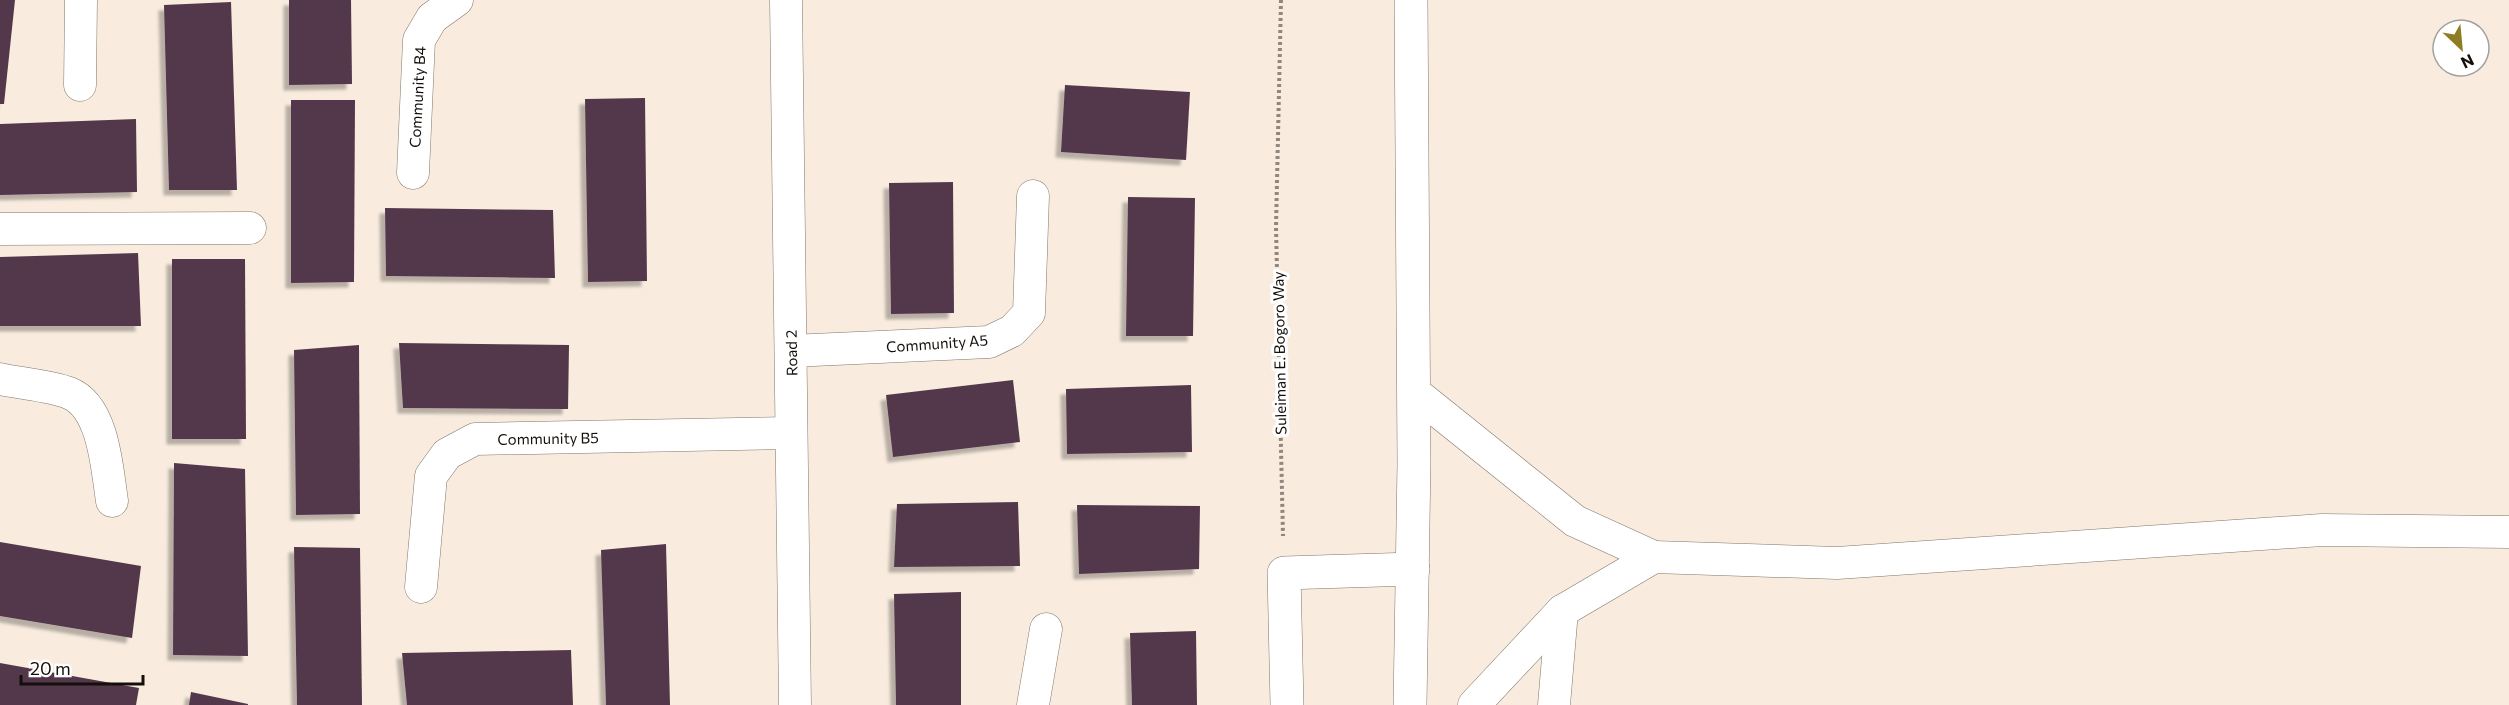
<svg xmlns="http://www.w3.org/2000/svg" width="2509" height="705" font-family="Commissioner,sans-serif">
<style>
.building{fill:#53394c;filter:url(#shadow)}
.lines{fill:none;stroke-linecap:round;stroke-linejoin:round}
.street-casing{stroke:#81766a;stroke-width:33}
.secondary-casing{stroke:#81766a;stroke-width:34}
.path{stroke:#90877e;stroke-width:4;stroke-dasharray:3 3;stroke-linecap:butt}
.street{stroke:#fff;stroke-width:32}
.secondary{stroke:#fff;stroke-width:33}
.labels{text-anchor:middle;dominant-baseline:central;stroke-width:6;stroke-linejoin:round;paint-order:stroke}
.street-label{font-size:15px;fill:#140f0b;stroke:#fff}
</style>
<defs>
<filter id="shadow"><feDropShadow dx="-5.5" dy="5.5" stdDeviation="1.5" flood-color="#0004"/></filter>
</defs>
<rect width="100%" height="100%" fill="#f9ecdf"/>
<g class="building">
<polygon points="0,0 15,0 4,104 0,104"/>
<polygon points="289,0 351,0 352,84 289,85"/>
<polygon points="231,2 237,190 169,190 164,5"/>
<polygon points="1065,85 1190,92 1186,160 1061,152"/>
<polygon points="645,98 647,281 588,282 585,99"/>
<polygon points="291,100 355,100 354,282 291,283"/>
<polygon points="136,119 137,192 0,195 0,124"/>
<polygon points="953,182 954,313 891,314 889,183"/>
<polygon points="1128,197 1195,198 1193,336 1126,336"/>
<polygon points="385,208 553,210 555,278 386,276"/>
<polygon points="138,253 141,326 0,326 0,257"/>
<polygon points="172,259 245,259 246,439 172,439"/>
<polygon points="399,343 569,345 568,409 403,408"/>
<polygon points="359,345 360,514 296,515 294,350"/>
<polygon points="1013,380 1020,442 893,457 886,395"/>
<polygon points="1191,385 1192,452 1067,454 1066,389"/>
<polygon points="174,463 245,469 248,656 173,655"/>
<polygon points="1018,502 1020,566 894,567 897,504"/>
<polygon points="1077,505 1200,506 1199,569 1079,574"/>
<polygon points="0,542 141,566 132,638 0,616"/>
<polygon points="666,544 670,705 606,705 601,550"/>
<polygon points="294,547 360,548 362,705 297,705"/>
<polygon points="961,592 961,705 896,705 894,594"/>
<polygon points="1196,631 1197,705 1132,705 1130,633"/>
<polygon points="571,650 573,705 407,705 402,653"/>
<polygon points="0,663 139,688 136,705 0,705"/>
<polygon points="191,692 248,704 248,705 189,705"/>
</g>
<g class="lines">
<defs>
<g id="street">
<polyline points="786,0 795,705"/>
<polyline points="80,85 81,0"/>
<polyline points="413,173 419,40 432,18 457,0"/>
<polyline points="0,229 250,228"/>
<polyline points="791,351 989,342 1012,331 1029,313 1033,196"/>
<path d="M0,379C22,384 48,385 69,393C104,407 107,469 112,501"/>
<polyline points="1414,392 1575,521 1654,557"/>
<polyline points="421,587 431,476 447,454 475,439 791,433"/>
<polyline points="1033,705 1046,629"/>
<polyline points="1474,705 1562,611 1654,557 1837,563 2322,530 2509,532"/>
<polyline points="1554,705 1562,611"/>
</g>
<g id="secondary">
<polyline points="1287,705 1284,573 1413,569"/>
<polyline points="1410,705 1414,463 1411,0"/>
</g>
</defs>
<use href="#street" class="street-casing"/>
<use href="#secondary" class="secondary-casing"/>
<polyline class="path" points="1281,0 1276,227 1283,536"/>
<use href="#street" class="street"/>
<use href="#secondary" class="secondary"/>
</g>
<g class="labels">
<g class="street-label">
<text transform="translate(417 97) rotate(-87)">Community B4</text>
<text transform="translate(937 343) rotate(-4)">Community A5</text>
<text transform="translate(791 353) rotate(-91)">Road 2</text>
<text transform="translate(1279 353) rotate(-91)">Suleiman E. Bogoro Way</text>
<text transform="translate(548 438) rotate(-1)">Community B5</text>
</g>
</g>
<g transform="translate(2461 48) rotate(154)"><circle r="28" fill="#ffffff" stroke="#a19f9d" stroke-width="1.5"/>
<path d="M0-4.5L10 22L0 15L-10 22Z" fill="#8e7c22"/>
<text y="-9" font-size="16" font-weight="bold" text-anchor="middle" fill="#140f0b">N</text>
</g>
<path d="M21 675v9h122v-9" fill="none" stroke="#140f0b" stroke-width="3"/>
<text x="30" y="675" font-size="18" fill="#140f0b" stroke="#ffffff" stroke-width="4.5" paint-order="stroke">20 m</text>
</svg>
